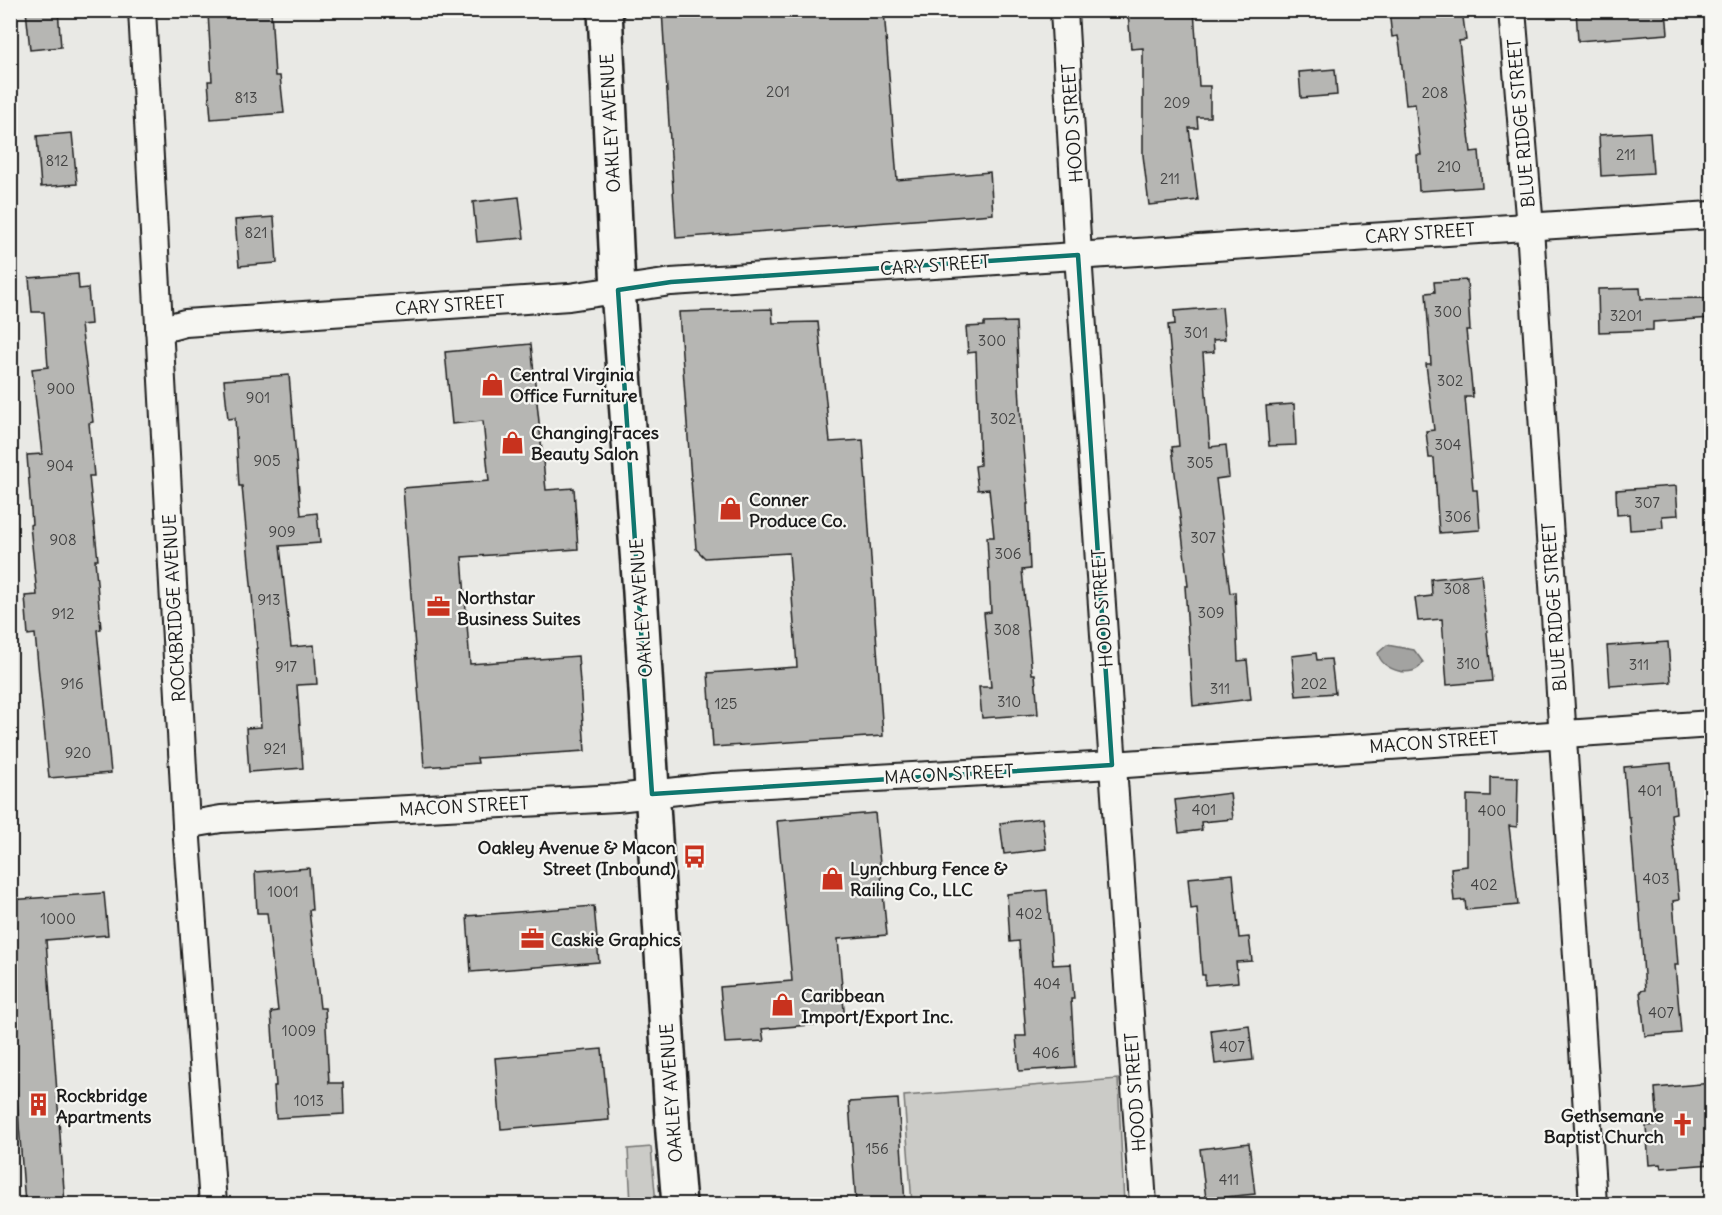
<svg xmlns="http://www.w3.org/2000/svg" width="1722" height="1215" font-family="Delius,sans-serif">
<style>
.green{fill:#cbcbc7;stroke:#747472;stroke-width:1.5}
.water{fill:#a3a3a1;stroke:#6d6d6c;stroke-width:1.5}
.building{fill:#b6b6b3;stroke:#1c1c1c;stroke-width:1.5}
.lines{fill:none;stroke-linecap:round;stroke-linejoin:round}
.minor-casing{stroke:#1c1c1c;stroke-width:30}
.primary-casing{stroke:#1c1c1c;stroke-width:38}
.minor{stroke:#f6f6f2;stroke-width:26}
.primary{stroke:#f6f6f2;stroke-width:33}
.marked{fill:none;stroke:#0f766e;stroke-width:4.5;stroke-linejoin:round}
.labels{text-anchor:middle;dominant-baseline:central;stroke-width:4.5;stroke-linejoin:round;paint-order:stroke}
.number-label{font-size:15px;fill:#424242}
.street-label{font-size:18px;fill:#1c1c1c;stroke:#f6f6f2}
.poi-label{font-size:18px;font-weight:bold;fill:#1c1c1c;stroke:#f6f6f2;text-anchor:start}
</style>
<rect width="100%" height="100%" fill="#e9e9e5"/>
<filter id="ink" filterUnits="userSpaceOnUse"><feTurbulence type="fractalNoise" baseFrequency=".0167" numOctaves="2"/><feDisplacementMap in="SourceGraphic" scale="12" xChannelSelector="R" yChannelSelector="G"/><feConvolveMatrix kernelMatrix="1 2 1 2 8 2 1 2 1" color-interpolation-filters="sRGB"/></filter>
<g filter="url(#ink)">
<g class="green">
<polygon points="1118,1079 1124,1204 912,1204 904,1096"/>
<polygon points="651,1147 656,1204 631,1204 628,1149"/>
</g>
<path class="water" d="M1387,645L1414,650L1423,662C1415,680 1381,671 1378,653Z"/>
<g class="building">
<polygon points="26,10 58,10 61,47 30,50"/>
<polygon points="252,10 271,10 275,76 280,76 284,113 211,119 208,81 212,81 208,13"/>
<polygon points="662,10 884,10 897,180 990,172 993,214 676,238"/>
<polygon points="1147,10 1194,10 1199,86 1210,86 1210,117 1197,117 1198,128 1189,128 1198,200 1149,205 1143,155 1143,48 1131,49 1128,12"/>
<polygon points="1389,10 1462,10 1466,40 1459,41 1471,152 1479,151 1482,187 1419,191 1417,155 1421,155 1415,104 1406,105 1400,47 1398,36 1392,37"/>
<polygon points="1576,10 1666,10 1668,34 1578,41"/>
<polygon points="1335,69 1337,95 1301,98 1299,72"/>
<polygon points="1650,132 1653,173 1601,176 1599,135"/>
<polygon points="72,133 77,184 41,187 37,136"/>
<polygon points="519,197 524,238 477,242 473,202"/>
<polygon points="274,217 277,263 239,266 235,220"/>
<polygon points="78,274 79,289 88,288 91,324 81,325 93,422 89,423 94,476 89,476 98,560 95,560 101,629 97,630 111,773 49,778 35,634 28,635 25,596 37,595 30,525 32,524 27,455 42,454 32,369 48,367 44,312 32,312 29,278"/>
<polygon points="1467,280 1470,330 1466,330 1473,397 1465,397 1473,490 1477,490 1480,530 1439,533 1434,458 1429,458 1426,431 1434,430 1426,364 1431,364 1426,293 1435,292 1434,282"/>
<polygon points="1640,288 1641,299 1712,298 1712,318 1653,322 1653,330 1599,332 1598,289"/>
<polygon points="1222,307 1225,339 1213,340 1214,352 1203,353 1210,447 1226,445 1229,477 1216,479 1230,593 1235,592 1238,661 1247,660 1251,699 1193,706 1185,586 1188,586 1172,447 1179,446 1168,325 1175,324 1174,311"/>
<polygon points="772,309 773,323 818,322 830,442 863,440 883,736 713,747 708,673 797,667 789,553 705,558 696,549 679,312"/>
<polygon points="1016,322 1021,425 1028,504 1027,504 1030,569 1022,570 1032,674 1035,674 1038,714 982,718 979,687 991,687 984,613 991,612 987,537 994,537 989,489 978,490 975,466 980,465 976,352 968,353 966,327 984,326 984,323"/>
<polygon points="531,344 546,490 574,488 578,549 462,557 470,664 578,656 585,751 477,758 478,763 424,767 403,488 489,481 483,421 452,424 445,352"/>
<polygon points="289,375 301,515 317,513 320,543 280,546 291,647 314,645 317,684 297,685 303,768 249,772 246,728 261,727 256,649 257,649 242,486 239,486 235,418 228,419 224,380"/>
<polygon points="1294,404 1296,445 1269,446 1266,406"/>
<polygon points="1676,486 1678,515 1662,516 1663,528 1630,530 1629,514 1617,515 1616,490"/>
<polygon points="1481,574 1492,681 1447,685 1442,619 1418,621 1415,598 1432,596 1431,579"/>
<polygon points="1668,642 1671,682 1610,686 1607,646"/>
<polygon points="1316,653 1317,660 1331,659 1335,693 1296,696 1292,656"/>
<polygon points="1671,763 1676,813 1671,814 1679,900 1673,901 1678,965 1675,965 1681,1033 1645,1036 1640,991 1645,990 1639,903 1637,903 1630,817 1628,817 1624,767"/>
<polygon points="1490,777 1518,778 1517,827 1509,826 1518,905 1466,910 1465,900 1454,901 1451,868 1467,866 1467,795 1490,796"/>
<polygon points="1230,793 1233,819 1201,822 1202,830 1179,833 1175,800"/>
<polygon points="875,813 887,935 838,939 845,1022 762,1029 764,1041 725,1043 720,987 792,981 777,821"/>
<polygon points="1042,818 1046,849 1004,854 1000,823"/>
<polygon points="309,868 312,910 309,910 320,1008 325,1008 329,1083 343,1083 344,1114 276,1118 274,1086 276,1086 271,1012 278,1011 267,913 257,913 255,872"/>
<polygon points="1233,874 1239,938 1249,937 1252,961 1236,962 1238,982 1205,985 1205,975 1202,975 1197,908 1191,909 1188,878"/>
<polygon points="1047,890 1053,965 1071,964 1074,999 1071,999 1075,1067 1019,1071 1016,1036 1026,1036 1019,941 1010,942 1007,894"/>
<polygon points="104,893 108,935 46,940 65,1204 25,1204 10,1006 10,900"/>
<polygon points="594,906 599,962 471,972 467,916"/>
<polygon points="1249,1025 1253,1060 1215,1064 1211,1030"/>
<polygon points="602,1049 609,1120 501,1129 495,1058"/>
<polygon points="1712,1083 1712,1164 1661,1168 1660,1164 1649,1165 1646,1126 1658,1125 1655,1088"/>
<polygon points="898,1099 905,1204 856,1204 849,1102"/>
<polygon points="1249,1143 1255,1194 1206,1199 1200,1149"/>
</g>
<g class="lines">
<defs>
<g id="minor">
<polyline points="142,10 186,825 213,1204"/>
<polyline points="1064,10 1078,255 1143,1204"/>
<polyline points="1512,10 1530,228 1593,1204"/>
<polyline points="159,330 185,323 569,297 671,282 1712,215"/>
<polyline points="186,825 221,819 617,798 713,787 1112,765 1712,724"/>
</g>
<polyline id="primary" points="605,10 618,290 640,592 673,1133 679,1204"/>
</defs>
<use href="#minor" class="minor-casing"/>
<use href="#primary" class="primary-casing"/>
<use href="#minor" class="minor"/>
<use href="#primary" class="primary"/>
</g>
</g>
<path class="marked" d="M1078,255L1112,765L652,794L618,290L671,282Z"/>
<defs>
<symbol id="shop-bare" viewBox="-9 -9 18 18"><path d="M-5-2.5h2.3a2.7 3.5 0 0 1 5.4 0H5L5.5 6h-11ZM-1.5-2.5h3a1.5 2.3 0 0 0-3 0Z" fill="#c8321e" stroke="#f6f6f2" stroke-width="2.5" paint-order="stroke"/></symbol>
<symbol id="office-bare" viewBox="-9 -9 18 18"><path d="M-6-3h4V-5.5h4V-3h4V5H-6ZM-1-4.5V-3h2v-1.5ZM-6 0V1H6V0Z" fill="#c8321e" stroke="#f6f6f2" stroke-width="2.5" paint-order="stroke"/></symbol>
<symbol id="bus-bare" viewBox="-9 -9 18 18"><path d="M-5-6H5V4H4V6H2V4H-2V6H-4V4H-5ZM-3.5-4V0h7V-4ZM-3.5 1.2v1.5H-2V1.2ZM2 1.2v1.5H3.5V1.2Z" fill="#c8321e" stroke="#f6f6f2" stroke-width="2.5" paint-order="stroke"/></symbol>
<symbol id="building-bare" viewBox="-9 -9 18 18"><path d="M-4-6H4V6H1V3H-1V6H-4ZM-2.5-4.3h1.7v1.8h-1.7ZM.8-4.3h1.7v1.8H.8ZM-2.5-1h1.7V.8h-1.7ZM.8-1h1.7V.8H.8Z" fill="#c8321e" stroke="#f6f6f2" stroke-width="2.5" paint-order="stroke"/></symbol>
<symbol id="church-bare" viewBox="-9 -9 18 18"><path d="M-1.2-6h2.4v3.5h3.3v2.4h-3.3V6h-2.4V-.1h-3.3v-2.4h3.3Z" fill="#c8321e" stroke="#f6f6f2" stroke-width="2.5" paint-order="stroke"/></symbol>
</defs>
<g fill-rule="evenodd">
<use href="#shop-bare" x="476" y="368" width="33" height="33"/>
<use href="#shop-bare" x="496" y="426" width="33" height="33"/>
<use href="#shop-bare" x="714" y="492" width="33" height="33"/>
<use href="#office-bare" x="422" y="590" width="33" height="33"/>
<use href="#bus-bare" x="678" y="840" width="33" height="33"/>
<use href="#shop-bare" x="816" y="862" width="33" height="33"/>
<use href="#office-bare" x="516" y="922" width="33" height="33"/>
<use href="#shop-bare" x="766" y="988" width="33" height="33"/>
<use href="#building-bare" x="22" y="1088" width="33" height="33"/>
<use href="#church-bare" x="1666" y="1108" width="33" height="33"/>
</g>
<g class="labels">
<g class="number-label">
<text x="778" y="91">201</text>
<text x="1435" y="92">208</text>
<text x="246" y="97">813</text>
<text x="1177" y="102">209</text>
<text x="1626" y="154">211</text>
<text x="57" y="160">812</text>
<text x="1449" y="166">210</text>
<text x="1170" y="178">211</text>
<text x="256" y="232">821</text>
<text x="1448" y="311">300</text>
<text x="1626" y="315">3201</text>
<text x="1196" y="332">301</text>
<text x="992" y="340">300</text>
<text x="1450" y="380">302</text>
<text x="61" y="388">900</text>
<text x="258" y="397">901</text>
<text x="1003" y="418">302</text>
<text x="1448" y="444">304</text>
<text x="267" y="460">905</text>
<text x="1200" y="462">305</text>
<text x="60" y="465">904</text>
<text x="1647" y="502">307</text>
<text x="1458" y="516">306</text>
<text x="282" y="531">909</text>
<text x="1203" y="537">307</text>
<text x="63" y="539">908</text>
<text x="1008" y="553">306</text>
<text x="1457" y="588">308</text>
<text x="269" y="599">913</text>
<text x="1211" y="612">309</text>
<text x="63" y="613">912</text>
<text x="1007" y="629">308</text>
<text x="1468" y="663">310</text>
<text x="1639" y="664">311</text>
<text x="286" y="666">917</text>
<text x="72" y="683">916</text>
<text x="1314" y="683">202</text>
<text x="1220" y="688">311</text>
<text x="1009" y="701">310</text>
<text x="726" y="703">125</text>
<text x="275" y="748">921</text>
<text x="78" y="752">920</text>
<text x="1650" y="790">401</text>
<text x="1204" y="809">401</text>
<text x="1492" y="810">400</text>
<text x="1656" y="878">403</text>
<text x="1484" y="884">402</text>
<text x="283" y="891">1001</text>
<text x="1029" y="913">402</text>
<text x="58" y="918">1000</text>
<text x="1047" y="983">404</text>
<text x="1661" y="1012">407</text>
<text x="299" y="1030">1009</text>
<text x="1232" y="1046">407</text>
<text x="1046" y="1052">406</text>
<text x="309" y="1100">1013</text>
<text x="877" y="1148">156</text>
<text x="1229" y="1179">411</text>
</g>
<g class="street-label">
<text transform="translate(610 123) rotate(-93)">OAKLEY AVENUE</text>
<text transform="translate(1072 123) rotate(-94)">HOOD STREET</text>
<text transform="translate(1521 123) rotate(-95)">BLUE RIDGE STREET</text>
<text transform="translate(1420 233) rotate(-4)">CARY STREET</text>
<text transform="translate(935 265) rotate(-4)">CARY STREET</text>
<text transform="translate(450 305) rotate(-4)">CARY STREET</text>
<text transform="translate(1554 607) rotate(-94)">BLUE RIDGE STREET</text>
<text transform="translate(174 608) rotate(-93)">ROCKBRIDGE AVENUE</text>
<text transform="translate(641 608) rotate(-94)">OAKLEY AVENUE</text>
<text transform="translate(1102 608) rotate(-94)">HOOD STREET</text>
<text transform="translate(1434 742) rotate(-4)">MACON STREET</text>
<text transform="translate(949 774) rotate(-3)">MACON STREET</text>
<text transform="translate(464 806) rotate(-3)">MACON STREET</text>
<text transform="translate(1135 1092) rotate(-94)">HOOD STREET</text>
<text transform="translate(671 1093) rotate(-94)">OAKLEY AVENUE</text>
</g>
<g class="poi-label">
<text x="510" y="374">Central Virginia<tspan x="510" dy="21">Office Furniture</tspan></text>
<text x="531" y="432">Changing Faces<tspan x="531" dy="21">Beauty Salon</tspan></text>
<text x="749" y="499">Conner<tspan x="749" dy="21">Produce Co.</tspan></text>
<text x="457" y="597">Northstar<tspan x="457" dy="21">Business Suites</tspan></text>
<text x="676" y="847" text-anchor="end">Oakley Avenue &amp; Macon<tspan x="676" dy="21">Street (Inbound)</tspan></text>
<text x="850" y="868">Lynchburg Fence &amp;<tspan x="850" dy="21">Railing Co., LLC</tspan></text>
<text x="551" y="939">Caskie Graphics</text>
<text x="801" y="995">Caribbean<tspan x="801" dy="21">Import/Export Inc.</tspan></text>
<text x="56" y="1095">Rockbridge<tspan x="56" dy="21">Apartments</tspan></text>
<text x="1664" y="1115" text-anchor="end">Gethsemane<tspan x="1664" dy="21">Baptist Church</tspan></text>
</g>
</g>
<rect width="1722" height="1215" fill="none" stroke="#f6f6f2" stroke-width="36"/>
<rect x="18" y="18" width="1686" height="1179" fill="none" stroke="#1c1c1c" stroke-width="2" filter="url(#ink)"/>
</svg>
